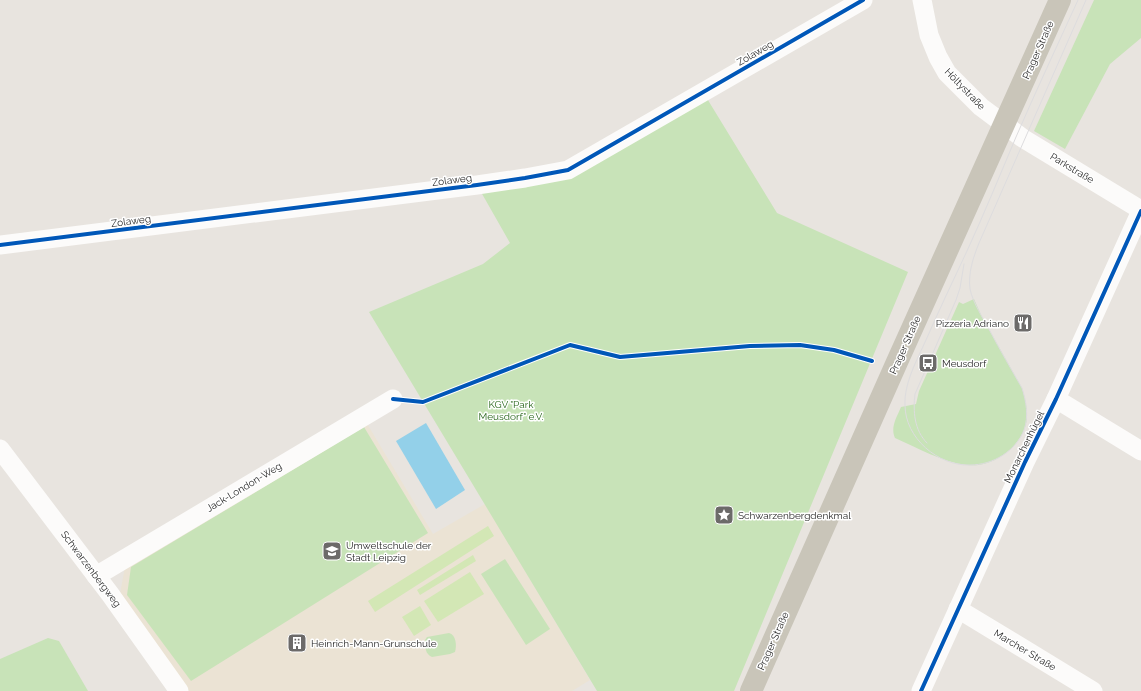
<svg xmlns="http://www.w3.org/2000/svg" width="1141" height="691" font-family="Raleway,sans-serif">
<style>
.education{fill:#ebe3d4}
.green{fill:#c8e3b8}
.pitch{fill:#d3e7b5}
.water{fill:#93d0e9}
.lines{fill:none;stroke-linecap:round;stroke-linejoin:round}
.minor{stroke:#fcfbfa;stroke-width:19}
.major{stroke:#c9c5b9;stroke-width:22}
.tram{stroke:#dddcde;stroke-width:1}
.cycleway-casing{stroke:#fff;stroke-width:6}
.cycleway{stroke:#0057b8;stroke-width:4}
.labels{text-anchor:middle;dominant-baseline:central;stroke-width:3;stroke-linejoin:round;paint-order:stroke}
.street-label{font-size:10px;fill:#292929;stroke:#fff}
.poi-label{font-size:10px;fill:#292929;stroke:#fff;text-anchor:start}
.park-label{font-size:10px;fill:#27651a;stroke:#fff}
</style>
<rect width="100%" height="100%" fill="#e8e4df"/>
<polygon class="education" points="366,422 433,534 485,504 590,680 572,691 189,691 119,599 125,567"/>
<g class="green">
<polygon points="1094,0 1141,0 1141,38 1110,64 1065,149 1034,131"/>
<polygon points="703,92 777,213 908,272 734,691 597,691 369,312 483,264 510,243 477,185 568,170"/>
<path d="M974,299L982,317L1022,388C1026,401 1030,417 1024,430C1015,451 990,468 967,465C942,462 918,448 895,438C890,427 897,417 901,407L916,404L919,391L959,302L963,304Z"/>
<polygon points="364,427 428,533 191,681 127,595 131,567"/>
<polygon points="505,559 550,629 526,645 481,574"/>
<path d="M449,633C456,635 457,645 455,652L450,654L432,657C425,654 425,647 425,640L427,637Z"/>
<polygon points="48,638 59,641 88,691 0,691 0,659"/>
</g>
<g class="pitch">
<polygon points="488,526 494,536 375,612 368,601"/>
<polygon points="473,555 476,561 420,595 417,590"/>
<polygon points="470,572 484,594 438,622 424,601"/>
<polygon points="420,606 431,625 414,636 402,617"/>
</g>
<polygon class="water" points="426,423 465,490 436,509 396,441"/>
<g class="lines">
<g class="minor">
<polyline points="922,0 929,35 938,57 947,73 981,107 1024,139 1141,210"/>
<polyline points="0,245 477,185 525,178 568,170 863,0"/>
<polyline points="1056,399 1141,451"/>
<polyline points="0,449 110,594 179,691"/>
<polyline points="96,576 393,399"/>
<polyline points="958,609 1093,691"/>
<polyline points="921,691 1025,462 1056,399 1141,211"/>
</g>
<polyline class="major" points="751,691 897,362 1060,0"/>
<g class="tram">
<path d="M1078,0C1057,46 1036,91 1016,137C1000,175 984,214 967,251C953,281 939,310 926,340C917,360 904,383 905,405C905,438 938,466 970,465C993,465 1016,451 1024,430C1029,416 1026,401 1022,388C1011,369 1000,350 990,331C983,318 973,303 970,289C968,273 973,258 979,243L1086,0"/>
<path d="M927,443C914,430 913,411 915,394L956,300L960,288L964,264"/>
</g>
<defs>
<g id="cycleway">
<polyline points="0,245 477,185 525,178 568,170 863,0"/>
<polyline points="393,399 423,402 570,345 620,357 750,346 800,345 834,350 872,361"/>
<polyline points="921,691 1025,462 1056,399 1141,211"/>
</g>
</defs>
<use href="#cycleway" class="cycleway-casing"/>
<use href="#cycleway" class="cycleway"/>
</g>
<defs>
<symbol id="restaurant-square" viewBox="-11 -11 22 22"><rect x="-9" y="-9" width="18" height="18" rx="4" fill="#6c6a69" stroke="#fff"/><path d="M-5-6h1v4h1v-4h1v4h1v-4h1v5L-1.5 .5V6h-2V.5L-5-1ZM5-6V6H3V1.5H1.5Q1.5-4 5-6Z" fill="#fff"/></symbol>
<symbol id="bus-square" viewBox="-11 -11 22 22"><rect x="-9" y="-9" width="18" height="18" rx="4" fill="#6c6a69" stroke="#fff"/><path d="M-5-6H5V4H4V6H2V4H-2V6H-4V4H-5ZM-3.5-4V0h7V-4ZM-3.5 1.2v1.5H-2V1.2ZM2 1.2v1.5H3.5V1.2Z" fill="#fff"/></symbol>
<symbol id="sight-square" viewBox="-11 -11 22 22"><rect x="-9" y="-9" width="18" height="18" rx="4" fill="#6c6a69" stroke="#fff"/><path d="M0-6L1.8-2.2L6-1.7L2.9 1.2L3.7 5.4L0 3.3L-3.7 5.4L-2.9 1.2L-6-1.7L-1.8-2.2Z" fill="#fff"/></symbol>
<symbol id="school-square" viewBox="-11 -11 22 22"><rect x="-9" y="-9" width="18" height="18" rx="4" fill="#6c6a69" stroke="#fff"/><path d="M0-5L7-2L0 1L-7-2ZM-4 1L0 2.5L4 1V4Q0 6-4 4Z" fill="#fff"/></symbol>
<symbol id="building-square" viewBox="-11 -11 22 22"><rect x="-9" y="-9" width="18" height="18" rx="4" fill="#6c6a69" stroke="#fff"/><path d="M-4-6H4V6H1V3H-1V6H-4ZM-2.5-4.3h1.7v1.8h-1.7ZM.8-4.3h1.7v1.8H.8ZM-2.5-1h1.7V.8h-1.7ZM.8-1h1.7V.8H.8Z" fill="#fff"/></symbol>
</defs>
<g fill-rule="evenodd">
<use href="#restaurant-square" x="1012" y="312" width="22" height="22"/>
<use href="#bus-square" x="917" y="352" width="22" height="22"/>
<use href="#sight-square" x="713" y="504" width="22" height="22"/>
<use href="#school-square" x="321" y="540" width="22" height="22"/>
<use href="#building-square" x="286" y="632" width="22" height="22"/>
</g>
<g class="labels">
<g class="street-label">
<text transform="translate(1038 50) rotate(-66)">Prager Straße</text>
<text transform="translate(755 53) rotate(-30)">Zolaweg</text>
<text transform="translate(965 89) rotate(46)">Höltystraße</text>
<text transform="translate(1072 168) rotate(31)">Parkstraße</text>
<text transform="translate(452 180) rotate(-7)">Zolaweg</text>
<text transform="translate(131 221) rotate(-7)">Zolaweg</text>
<text transform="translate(905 345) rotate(-66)">Prager Straße</text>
<text transform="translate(1024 447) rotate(-64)">Monarchenhügel</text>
<text transform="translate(244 487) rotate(-31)">Jack-London-Weg</text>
<text transform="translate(91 569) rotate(53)">Schwarzenbergweg</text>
<text transform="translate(773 641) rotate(-66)">Prager Straße</text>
<text transform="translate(1025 650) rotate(31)">Marcher Straße</text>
</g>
<g class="poi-label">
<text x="1009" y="323" text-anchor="end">Pizzeria Adriano</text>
<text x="942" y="363">Meusdorf</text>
<text x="738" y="515">Schwarzenbergdenkmal</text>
<text x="346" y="545">Umweltschule der<tspan x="346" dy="12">Stadt Leipzig</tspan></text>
<text x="311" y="643">Heinrich-Mann-Grunschule</text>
</g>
<g class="park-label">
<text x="511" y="404">KGV "Park<tspan x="511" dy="12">Meusdorf" e.V.</tspan></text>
</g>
</g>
</svg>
